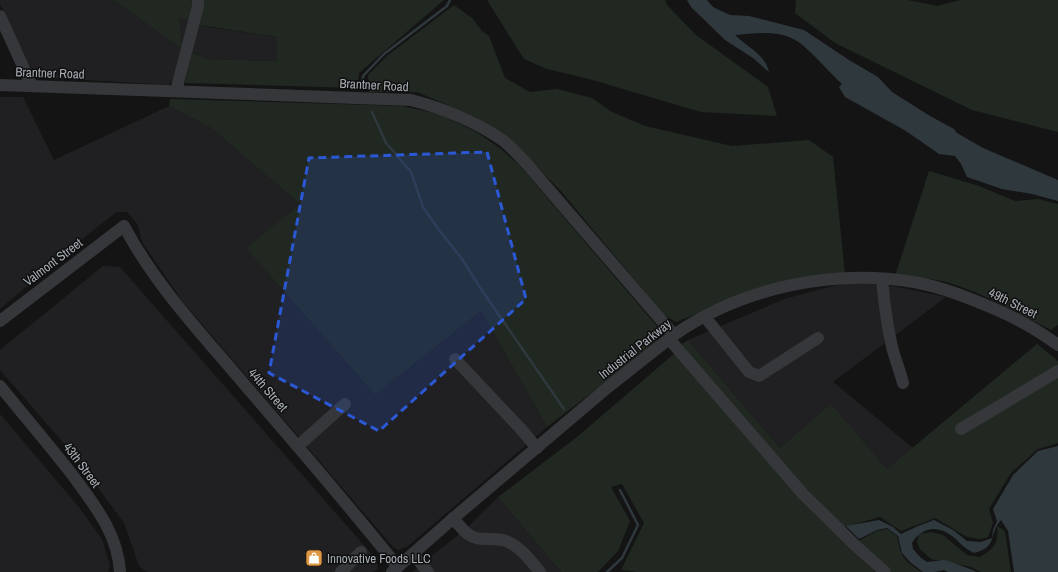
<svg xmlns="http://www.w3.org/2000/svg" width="1058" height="572" font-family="'Archivo Narrow',sans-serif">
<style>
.built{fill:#202022}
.green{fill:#212821}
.water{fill:#2f383d}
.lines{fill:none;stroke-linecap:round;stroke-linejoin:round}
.stream{stroke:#2f383d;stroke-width:2.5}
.minor{stroke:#35373a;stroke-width:12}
.marked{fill:#2b58d4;fill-opacity:0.2;stroke:#2b58d4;stroke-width:3;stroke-dasharray:8 5;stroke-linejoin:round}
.labels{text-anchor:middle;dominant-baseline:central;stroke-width:3;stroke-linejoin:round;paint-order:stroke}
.street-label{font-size:13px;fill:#a7adb4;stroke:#0f0f10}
.poi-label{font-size:13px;fill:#a7adb4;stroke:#0f0f10;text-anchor:start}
</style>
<rect width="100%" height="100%" fill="#141415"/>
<g class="built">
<polygon points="0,0 114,0 181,48 179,17 202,26 277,37 277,61 208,59 182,49 175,78 169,85 35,77 0,4"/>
<polygon points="0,97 23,97 54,160 169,106 211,128 300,204 247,248 375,395 481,311 547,427 408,546 398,550 393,547 183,302 142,242 138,225 127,212 117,212 96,228 0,309"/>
<polygon points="103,266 120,267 376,559 378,569 373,572 147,572 139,566 124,523 73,454 0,370 0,350"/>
<polygon points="848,282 893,286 946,297 833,382 913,448 887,469 831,405 780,448 688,340 784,299"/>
<polygon points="0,414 78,506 102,539 110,565 108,572 0,572"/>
<polygon points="498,497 561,572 412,572 469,526"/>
</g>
<g class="green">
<polygon points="114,0 444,0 359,73 357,88 185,83 192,53 208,59 277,61 277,37 199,25 179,17 182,49"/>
<polygon points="487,0 665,0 667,5 696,35 768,87 777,116 701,112 589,79 547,69 524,59"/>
<polygon points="796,0 908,0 937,6 960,0 1058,0 1058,132 972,110 835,43 795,13"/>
<polygon points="454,5 472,18 482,31 489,36 505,78 530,92 557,89 592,98 612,112 645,126 732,146 809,140 833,157 845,274 773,284 676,322 664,315 560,190 503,133 471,115 417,92 369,92 368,75 388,55"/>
<polygon points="170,99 401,106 440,114 478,133 501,149 520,166 656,325 660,334 654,345 547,427 481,311 375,395 246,248 300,204 211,128 169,106"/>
<path d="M929,171L979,186L1015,201L1038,199L1058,204V325L1051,330C1018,313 985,294 950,283C933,278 914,278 895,276Z"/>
<polygon points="688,340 780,448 831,404 887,469 1037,344 1058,361 1058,443 1038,449 1011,473 989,509 993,523 988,537 981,539 967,537 935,518 901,531 880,517 841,528 679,346"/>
<polygon points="675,353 812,510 875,572 637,572 621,570 644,523 622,484 611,487 630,521 618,551 598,572 561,572 498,497 577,437"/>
<path d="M997,526L1005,531L1011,572H981L971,567L931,559L920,549L917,542L919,534L932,532L943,535L967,555L980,557C994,548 999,544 997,526Z"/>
<path d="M887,529L897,536C901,557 903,560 921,572H891L856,542L877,531Z"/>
</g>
<g class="water">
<path d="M687,0H707L713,7L730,15L749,16L804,30L849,60L878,77L892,92L930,116L954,129L957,133L983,148L1058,180V201L1032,194L1002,189L967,177L961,164L955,156L939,154L906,131L845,97L839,87L842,84C828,71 815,55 800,43C782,29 755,33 735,35C747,47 765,54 769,72L753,58L725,40L691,7Z"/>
<path d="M1058,446V572H1014L1008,531L1001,520C988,535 998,547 974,553C963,548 960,542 952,536C937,524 921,528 912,543L913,549L921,558L927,562L945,560L973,570L976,572H948L944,570L935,572H923L911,563L902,553L898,536L887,528L877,530L859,539L846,526L879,520L893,527L901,534L918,526L934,520L953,530L967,541L981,542L992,538L993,530L997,521L993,509L1013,475L1038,451Z"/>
</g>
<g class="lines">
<g class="stream">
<polyline points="362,89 363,76 384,54 447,6 450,0"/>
<polyline points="372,112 386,143 411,172 423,207 439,230 462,259 483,292 564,409"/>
<polyline points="607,572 622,558 638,525 620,490"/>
</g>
<g class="minor">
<polyline points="0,16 32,86"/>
<path d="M0,85L411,100C442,108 474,121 501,139C510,145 518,155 526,163L674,335"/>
<polyline points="176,91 198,6 198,0"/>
<path d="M882,279C884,302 887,325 892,347C895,359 900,371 903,383"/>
<polyline points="705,317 749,372 759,376 818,338"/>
<path d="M0,321L124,226C155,285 202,334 244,384C296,444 348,505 398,567"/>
<polyline points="669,339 803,494 857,547 885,572"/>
<polyline points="455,359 520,428 537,448"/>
<path d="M0,386C25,417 50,446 74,477C95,506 118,534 120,572"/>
<polyline points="961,429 1058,371"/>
<polyline points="298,446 345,404"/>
<path d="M453,518C464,531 469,540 488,539C493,539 501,539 506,541C521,547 530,560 540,572"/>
<polyline points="413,554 428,572"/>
<polyline points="341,572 361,552"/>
<path d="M392,572L457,515L607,388L674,335C743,287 832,269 914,282C942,287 969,298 995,309C1018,319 1038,330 1058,345"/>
</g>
</g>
<path class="marked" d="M487,152L526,299L379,431L269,373L309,158Z"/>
<defs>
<symbol id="shop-square" viewBox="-11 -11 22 22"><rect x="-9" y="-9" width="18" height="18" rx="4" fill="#de9743" stroke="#0f0f10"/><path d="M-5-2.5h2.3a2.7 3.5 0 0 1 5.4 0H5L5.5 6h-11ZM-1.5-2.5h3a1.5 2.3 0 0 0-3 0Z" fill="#fff"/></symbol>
</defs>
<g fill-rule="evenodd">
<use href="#shop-square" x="304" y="548" width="20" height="20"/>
</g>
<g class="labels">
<g class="street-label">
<text transform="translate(50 73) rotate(2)">Brantner Road</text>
<text transform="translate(374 85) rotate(3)">Brantner Road</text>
<text transform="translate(53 262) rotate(-37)">Valmont Street</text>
<text transform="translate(1013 303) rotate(26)">49th Street</text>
<text transform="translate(635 349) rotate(-38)">Industrial Parkway</text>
<text transform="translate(268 390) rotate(49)">44th Street</text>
<text transform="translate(82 465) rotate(53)">43th Street</text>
</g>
<g class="poi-label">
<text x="327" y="558">Innovative Foods LLC</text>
</g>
</g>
</svg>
